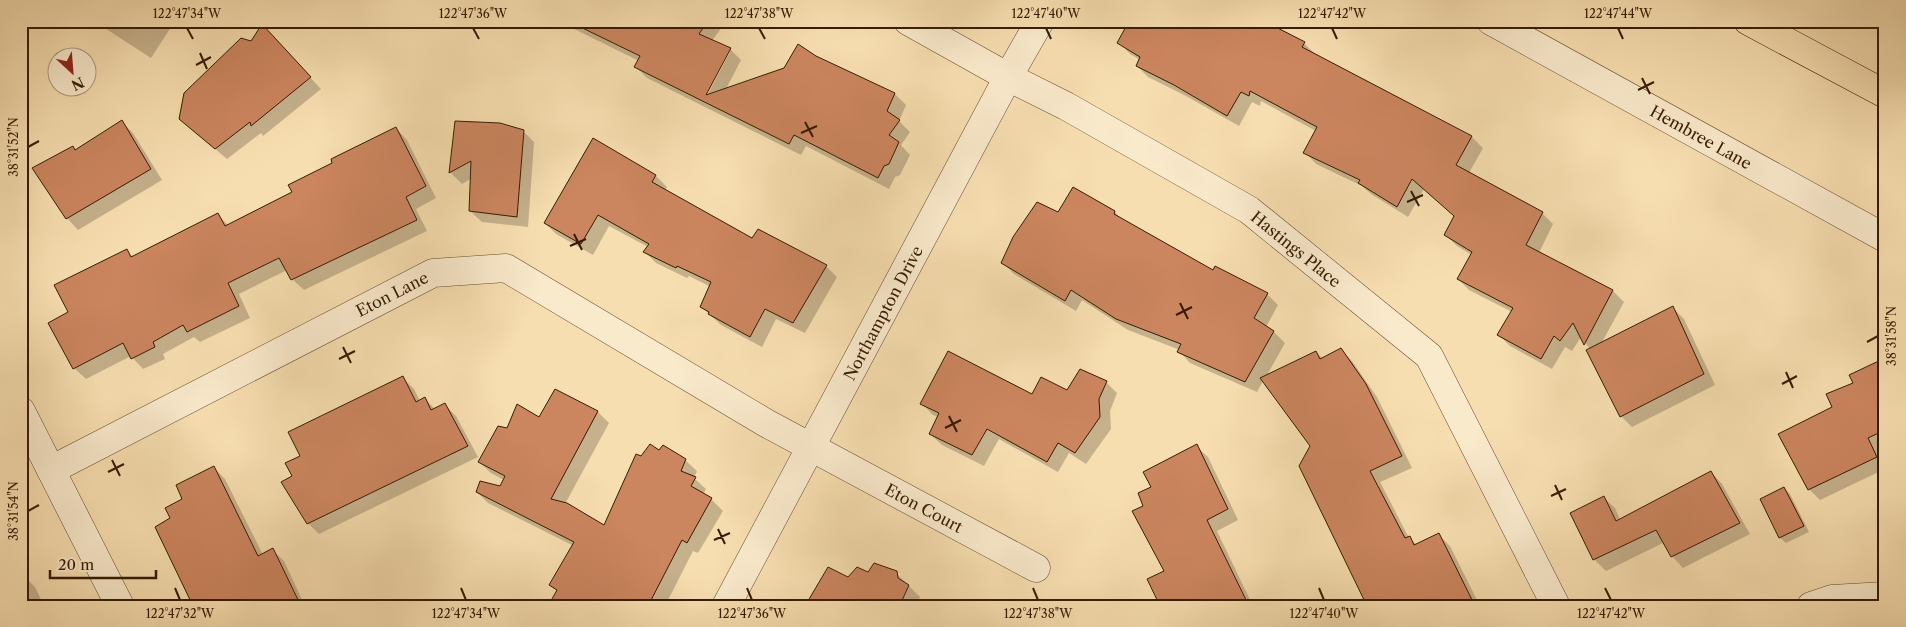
<svg xmlns="http://www.w3.org/2000/svg" width="1906" height="627" font-family="'Libre Caslon Text',serif">
<style>
.shadow{fill:#0003;fill-rule:evenodd}
.building{fill:#cb855f;stroke:#361c02}
.lines{fill:none;stroke-linecap:round;stroke-linejoin:round}
.minor-casing{stroke:#664c2e;stroke-width:29}
.tertiary-casing{stroke:#664c2e;stroke-width:29}
.motorway-casing{stroke:#361c02;stroke-width:29}
.minor{stroke:#faeacc;stroke-width:28}
.tertiary{stroke:#faeacc;stroke-width:28}
.motorway{stroke:#f7deb0;stroke-width:28}
.ticks{fill:none;stroke:#361c02;stroke-width:2}
.labels{text-anchor:middle;dominant-baseline:central;stroke-width:4;stroke-linejoin:round;paint-order:stroke}
.street-label{font-size:16px;fill:#361c02;stroke:#faeacc}
.neatline{fill:none;stroke:#361c02;stroke-width:2}
.ticks-label{font-size:12px;text-anchor:middle;fill:#361c02}
</style>
<rect width="100%" height="100%" fill="#f7deb0"/>
<filter id="stains"><feTurbulence type="fractalNoise" baseFrequency=".004" numOctaves="4"/><feColorMatrix values="0 0 0 0 .2 0 0 0 0 .09 0 0 0 0 .02 0 0 0 .5 -.17"/></filter>
<radialGradient id="worn" r=".72"><stop offset=".6" stop-color="#630" stop-opacity="0"/><stop offset="1" stop-color="#630" stop-opacity=".3"/></radialGradient>
<g class="shadow">
<polygon points="94,21 175,21 151,58"/>
<polygon points="525,21 540,21 537,27"/>
<path d="M558,21H726L712,41L730,49L741,60L726,89L816,57L895,94L906,105L899,121L910,132L901,145L910,155L900,175L895,177L889,189L806,146L801,155L647,78L636,67L639,61ZM727,52H730L704,101L702,100Z"/>
<polygon points="273,37 321,89 263,136 261,133 227,159 180,119 252,42"/>
<polygon points="1119,42 1304,43 1315,54 1472,137 1483,148 1469,173 1542,213 1553,224 1539,253 1613,291 1624,302 1601,344 1673,308 1684,319 1715,385 1632,427 1621,416 1590,349 1581,337 1572,351 1565,347 1552,369 1510,346 1499,335 1512,312 1469,290 1458,279 1472,255 1457,246 1445,234 1455,217 1424,189 1408,217 1371,194 1362,186 1316,164 1305,152 1316,131 1261,101 1260,106 1252,102 1239,126 1186,96 1148,77 1137,66 1140,60 1130,54"/>
<polygon points="122,122 133,133 162,180 78,230 67,218 73,148 76,151"/>
<polygon points="457,122 523,131 534,142 528,227 482,222 470,211 472,178 462,184 451,173"/>
<polygon points="396,128 407,140 436,198 416,209 427,231 304,290 292,279 287,270 239,294 250,318 200,342 194,337 163,354 165,359 143,369 131,356 86,379 74,368 70,312 126,251 133,257 218,215 228,225 294,193 334,164"/>
<polygon points="594,140 656,176 667,187 665,191 753,240 826,266 837,277 805,333 776,319 762,347 721,325 702,307 711,287 689,276 687,278 656,263 645,252 648,247 609,226 593,255 556,234 545,223"/>
<polygon points="1073,189 1115,212 1122,220 1214,271 1267,294 1278,305 1266,327 1274,332 1285,343 1266,377 1316,352 1323,359 1341,350 1352,361 1377,397 1412,468 1380,482 1409,538 1417,545 1439,535 1450,546 1480,606 1369,606 1312,446 1263,381 1257,392 1190,363 1179,351 1180,350 1128,330 1082,300 1076,311 1014,274 1003,263 1059,213"/>
<polygon points="1885,370 1885,446 1878,450 1885,463 1885,469 1820,500 1809,489 1834,408"/>
<polygon points="403,378 414,389 420,401 425,399 435,409 445,405 456,416 478,457 319,534 308,523 294,477 302,456"/>
<polygon points="1106,382 1117,393 1110,411 1111,429 1086,464 1069,453 1058,472 999,439 984,466 942,445 930,434 938,417 933,415 922,404 1068,392"/>
<polygon points="556,391 598,412 609,423 565,504 605,527 642,457 660,452 685,460 697,471 694,478 706,489 703,495 711,499 723,511 698,553 693,551 665,606 653,601 631,603 557,591 551,585 574,546 488,503 477,492 500,487 504,480 491,473 479,462 508,430 540,418"/>
<polygon points="1196,446 1208,457 1238,520 1217,531 1253,606 1162,606 1166,572 1145,506 1153,488"/>
<polygon points="214,468 225,479 263,555 272,550 284,561 305,606 195,606 172,519 183,500"/>
<polygon points="1711,472 1722,484 1750,534 1683,568 1672,556 1665,542 1606,571 1594,559 1572,513 1603,497 1615,508 1620,520"/>
<polygon points="1784,488 1790,494 1809,532 1786,543 1780,538 1762,500"/>
<polygon points="896,573 920,597 916,606 807,606 848,579 868,574"/>
<polygon points="24,576 35,587 44,606 21,606 21,577"/>
</g>
<g class="building">
<polygon points="568,21 708,21 699,34 731,48 706,95 784,68 798,44 816,56 895,93 887,111 900,120 889,135 899,142 889,164 884,166 878,178 794,135 789,144 634,67 640,56"/>
<polygon points="1129,21 1264,21 1305,42 1302,47 1472,136 1456,165 1543,212 1526,245 1613,290 1584,345 1573,323 1560,341 1554,336 1541,359 1497,335 1513,308 1457,279 1472,252 1444,235 1454,216 1412,179 1397,207 1358,183 1360,180 1303,153 1317,127 1250,91 1249,96 1241,92 1227,116 1174,85 1136,66 1140,57 1117,43"/>
<polygon points="262,24 311,77 251,126 250,122 215,149 179,119 184,93 241,38 251,41"/>
<polygon points="122,120 151,169 66,219 32,168 73,146 75,150"/>
<polygon points="455,121 500,123 524,130 517,217 469,211 471,161 449,173"/>
<polygon points="396,127 426,186 406,197 417,220 291,280 279,258 228,283 239,306 187,332 183,325 153,342 155,347 131,359 123,343 73,369 48,323 68,312 54,285 127,249 131,257 218,213 225,226 292,192 288,185 332,163 331,159"/>
<polygon points="593,138 656,175 652,182 752,238 758,229 827,265 793,323 765,309 750,337 708,314 709,312 700,307 711,282 677,266 676,268 643,252 649,244 598,215 581,244 544,223"/>
<polygon points="1073,187 1115,211 1114,214 1213,270 1215,266 1268,293 1254,318 1274,331 1245,382 1177,352 1181,344 1116,319 1071,290 1065,301 1001,263 1013,237 1037,202 1058,212"/>
<polygon points="1673,306 1704,374 1620,417 1586,350"/>
<polygon points="1341,348 1366,384 1402,456 1370,471 1405,538 1410,536 1414,545 1439,533 1475,606 1367,606 1299,466 1310,446 1260,378 1316,351 1320,359"/>
<polygon points="948,351 1032,394 1041,377 1067,390 1080,369 1107,381 1099,399 1100,417 1075,453 1058,443 1047,462 987,429 972,455 929,434 939,413 920,404"/>
<polygon points="1885,358 1885,430 1868,438 1877,457 1808,490 1778,434 1832,407 1826,394 1853,383 1849,375"/>
<polygon points="403,376 416,402 425,397 431,410 445,403 468,446 307,524 281,482 292,476 285,463 300,456 288,432"/>
<polygon points="555,389 598,411 551,499 567,503 604,525 636,454 641,456 650,444 659,450 663,445 686,459 681,471 696,477 691,486 712,498 687,543 682,540 648,606 548,606 557,590 549,585 574,542 476,492 480,481 500,486 505,476 478,462 498,426 507,428 517,404 539,417"/>
<polygon points="1197,444 1228,509 1207,520 1249,606 1160,606 1147,579 1164,571 1132,511 1143,506 1138,493 1151,487 1143,472"/>
<polygon points="214,466 258,556 273,548 301,606 193,606 155,527 170,518 165,508 182,499 176,485"/>
<polygon points="1711,471 1740,523 1671,557 1656,530 1593,560 1570,513 1604,496 1616,521"/>
<polygon points="1784,487 1804,526 1779,538 1760,499"/>
<polygon points="874,563 897,571 898,578 909,585 900,605 902,606 805,606 828,567 848,577 857,567 868,572"/>
</g>
<g class="lines">
<defs>
<g id="minor">
<polyline points="908,21 1008,77 1066,106 1249,210 1429,356 1556,606"/>
<polyline points="21,411 120,606"/>
<polyline points="51,470 433,273 506,268 766,423 1036,568"/>
<polyline points="726,606 1008,77 1040,21"/>
<polyline points="1811,606 1832,599 1885,596"/>
</g>
<polyline id="tertiary" points="1491,21 1885,238"/>
<polyline id="motorway" points="1748,21 1885,94"/>
</defs>
<use href="#minor" class="minor-casing"/>
<use href="#tertiary" class="tertiary-casing"/>
<use href="#motorway" class="motorway-casing"/>
<use href="#minor" class="minor"/>
<use href="#tertiary" class="tertiary"/>
<use href="#motorway" class="motorway"/>
</g>
<path class="ticks" d="M187,28L193,39M473,28L479,39M759,28L765,39M1046,28L1051,39M1332,28L1337,39M1618,28L1623,39M200,53L207,69M196,65L211,57M1642,78L1650,94M1638,90L1654,82M805,122L813,137M801,133L817,126M28,147L39,141M1411,191L1419,206M1407,202L1423,195M574,234L582,250M570,246L586,239M1180,303L1188,319M1176,315L1192,307M1867,342L1878,336M343,347L351,363M339,359L355,351M1786,372L1793,388M1782,384L1797,376M949,416L957,432M945,428L961,420M112,460L120,476M108,472L124,464M1555,485L1562,500M1551,496L1566,489M28,511L39,505M718,529L725,544M714,540L730,533M175,588L180,600M461,588L466,600M747,588L752,600M1033,588L1038,600M1319,588L1324,600M1605,588L1611,600"/>
<g class="labels">
<g class="street-label">
<text transform="translate(1701 137) rotate(29)">Hembree Lane</text>
<text transform="translate(1296 249) rotate(39)">Hastings Place</text>
<text transform="translate(392 294) rotate(-27)">Eton Lane</text>
<text transform="translate(883 313) rotate(-62)">Northampton Drive</text>
<text transform="translate(924 508) rotate(28)">Eton Court</text>
</g>
</g>
<rect width="1906" height="627" fill="none" stroke="#f7deb0" stroke-width="55"/>
<g transform="translate(72 72) rotate(154)"><circle r="24" fill="#faeacc" stroke="#ac987b"/>
<path d="M0-4L9 19L0 12L-9 19Z" fill="#8f2418"/>
<text y="-8" font-size="14" font-weight="bold" text-anchor="middle" fill="#361c02">N</text>
</g>
<path d="M50 570v8h106v-8" fill="none" stroke="#361c02" stroke-width="2.5"/>
<text x="58" y="570" font-size="15" fill="#361c02" stroke="#faeacc" stroke-width="4" paint-order="stroke">20 m</text>
<rect x="28" y="28" width="1850" height="572" class="neatline"/>
<g class="ticks-label">
<text x="187" y="18">122°47'34"W</text>
<text x="473" y="18">122°47'36"W</text>
<text x="759" y="18">122°47'38"W</text>
<text x="1046" y="18">122°47'40"W</text>
<text x="1332" y="18">122°47'42"W</text>
<text x="1618" y="18">122°47'44"W</text>
<text transform="translate(14 147) rotate(-90)" y="4">38°31'52"N</text>
<text transform="translate(1892 336) rotate(-90)" y="4">38°31'58"N</text>
<text transform="translate(14 511) rotate(-90)" y="4">38°31'54"N</text>
<text x="180" y="618">122°47'32"W</text>
<text x="466" y="618">122°47'34"W</text>
<text x="752" y="618">122°47'36"W</text>
<text x="1038" y="618">122°47'38"W</text>
<text x="1324" y="618">122°47'40"W</text>
<text x="1611" y="618">122°47'42"W</text>
</g>
<rect width="100%" height="100%" filter="url(#stains)"/>
<rect width="100%" height="100%" fill="url(#worn)"/>
</svg>
